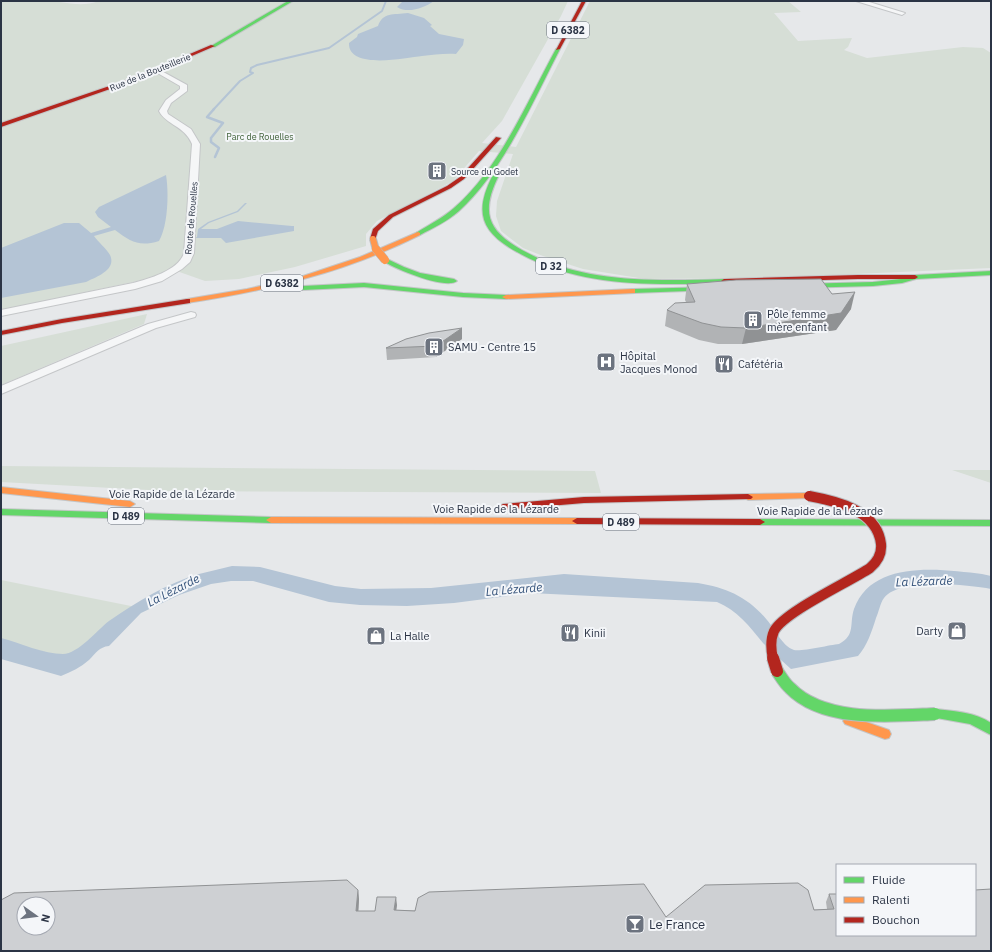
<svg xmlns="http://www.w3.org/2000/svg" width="992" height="952" font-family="'IBM Plex Sans',sans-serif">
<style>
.green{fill:#d6ded6}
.water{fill:#b4c4d5}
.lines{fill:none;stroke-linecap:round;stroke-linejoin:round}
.stream-far1{stroke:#b4c4d5;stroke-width:2}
.stream{stroke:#b4c4d5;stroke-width:2.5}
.street-casing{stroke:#c4c6c8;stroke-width:2}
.fast-casing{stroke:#c4c6c8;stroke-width:2}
.slow-casing{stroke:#c4c6c8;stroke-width:2}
.jam-casing{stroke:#c4c6c8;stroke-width:2}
.street{fill:#f5f6f7;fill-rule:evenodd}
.fast{fill:#63d668;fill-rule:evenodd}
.slow{fill:#ff974d;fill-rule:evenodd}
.jam{fill:#b3261e;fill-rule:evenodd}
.fast-bridge-casing{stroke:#b8bbbf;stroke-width:14;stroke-linecap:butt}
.slow-bridge-far1-casing{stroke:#b8bbbf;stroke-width:8;stroke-linecap:butt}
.slow-bridge-casing{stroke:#b8bbbf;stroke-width:9;stroke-linecap:butt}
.jam-bridge-far1-casing{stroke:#b8bbbf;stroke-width:12;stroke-linecap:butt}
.jam-bridge-casing{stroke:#b8bbbf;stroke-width:14;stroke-linecap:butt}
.fast-bridge{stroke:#63d668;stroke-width:12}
.slow-bridge-far1{stroke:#ff974d;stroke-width:6}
.slow-bridge{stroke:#ff974d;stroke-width:8}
.jam-bridge-far1{stroke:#b3261e;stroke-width:10}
.jam-bridge{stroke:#b3261e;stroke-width:12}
.wall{fill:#b1b3b5}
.shaded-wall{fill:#909294}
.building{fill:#ced0d3;stroke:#909294;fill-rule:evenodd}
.labels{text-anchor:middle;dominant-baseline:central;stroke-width:4;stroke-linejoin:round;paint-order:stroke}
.far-street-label{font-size:9px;fill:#2b3445;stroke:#f4f6f9}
.far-park-label{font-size:9px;fill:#3f6138;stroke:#f4f6f9}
.far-poi-label{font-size:9px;fill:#2b3445;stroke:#f4f6f9;text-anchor:start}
.shield{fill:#f4f6f9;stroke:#676e7b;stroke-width:1}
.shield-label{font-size:10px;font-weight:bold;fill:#2b3445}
.poi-label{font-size:11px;fill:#2b3445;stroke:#f4f6f9;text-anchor:start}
.street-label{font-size:11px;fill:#2b3445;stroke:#f4f6f9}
.water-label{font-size:12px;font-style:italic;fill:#34527a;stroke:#f4f6f9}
.near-poi-label{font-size:13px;fill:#2b3445;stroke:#f4f6f9;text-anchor:start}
</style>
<rect width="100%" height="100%" fill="#e6e8ea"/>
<g class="green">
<path d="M18,1C32,1 45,1 59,2C74,4 85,6 99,1H568L561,16L502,121L482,143L516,147L590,1H788L801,12L774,13L798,41L852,38L848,47L844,50L867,58L963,47L983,48L991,53V268L763,278L645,279L583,269L543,256L523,248L501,231L496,216L497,201L513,154L479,151L453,181L377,221L366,234V246L295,267L239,279L205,281L171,269L152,278L1,310V2Z"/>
<polygon points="147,314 144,324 1,385 1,346"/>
<polygon points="1,466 595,471 601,493 167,491 1,482"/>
<polygon points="952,470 991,470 991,483"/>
<polygon points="1,580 131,606 131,620 76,664 1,645"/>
</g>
<g class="water">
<path d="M403,1H434C424,8 408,14 397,7Z"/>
<path d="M408,13L424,18L432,25L430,26L439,34L464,39L463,45L456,54C445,53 433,55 422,56C405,58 348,70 349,43L357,37L358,34L378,26C383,12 393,15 408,13Z"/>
<path d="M166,175C169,192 168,226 159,241C139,247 131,242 115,230L94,236C98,242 106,248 110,255C117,270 96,277 86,282L1,298V248L64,223H79L91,233L111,227L98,217L95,212L99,207Z"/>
<polygon points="245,203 247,203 238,212 209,223 201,229 217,229 238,221 292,226 294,226 294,231 226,243 221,238 195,238 197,237 198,229 208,222 237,211"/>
<path d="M232,566L260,567L335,586L361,589L431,588L564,574L698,583C727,588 748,597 767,620C775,629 782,646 794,650C801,652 829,645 839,644C856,635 849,624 854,609C872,559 941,569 982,574L991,576V589C967,585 901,577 884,598C880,603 879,612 876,618C872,631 867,646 858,656L791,669C782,661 772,652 763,643C750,627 737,610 717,602L530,593L454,603L407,606L360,605L329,602L253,581H231L211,584L179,595L141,613L109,646C99,647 96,653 89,660C81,667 71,672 61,676L1,659V638C20,643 44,654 63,654C78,654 97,630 109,621C136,602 168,583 199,574C210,571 221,569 232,566Z"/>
</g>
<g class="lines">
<polyline class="stream-far1" points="213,110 240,81 253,73 250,72 251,68 257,65 329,48 382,11 386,1"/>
<polyline class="stream" points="214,109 207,117 223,123 211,138 211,142 219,148 215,157"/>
<defs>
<g id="street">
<polygon points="856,1 866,1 905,13 902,15"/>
<path d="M156,68L187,85V91L171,103L167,111L168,114L191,129L200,144L194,253L190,262L182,269L162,281L135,289L1,316V310L133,283C149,279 179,270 184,253L192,144C185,126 166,125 159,111L166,100L180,89V86L154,71L153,70Z"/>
<polygon points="191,312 195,313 196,315 195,317 156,328 1,394 1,386 148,324"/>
</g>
<g id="fast">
<polygon points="288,1 293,1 215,47 211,46"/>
<path d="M558,48L560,49C532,103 504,170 459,211C448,221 433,228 420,235H416V233C428,225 443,218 454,208C500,168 527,102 556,49Z"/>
<path d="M496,173L499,175C481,211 486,230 522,250C583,284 656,281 724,279L727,281L724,283C654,285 580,288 517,252C480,232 474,211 493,175Z"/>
<path d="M385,258L404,267L420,273L454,279L457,281C446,290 395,269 383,261L382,260Z"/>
<polygon points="991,271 991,275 916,279 902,283 873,286 799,288 795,286 799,284 873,282 901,279 915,275"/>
<polygon points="364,283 463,293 506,295 510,297 506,299 463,297 364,287 303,290 299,288 303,286"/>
<polygon points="713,287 715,288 715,290 633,293 629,291 633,289"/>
<polygon points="1,509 271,517 276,520 271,523 1,515"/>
<polygon points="760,519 991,520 991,526 760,525 755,522"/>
<path d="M935,709C954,711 975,712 991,723V735L970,724L931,717L929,714L931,711Z"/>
</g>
<g id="slow">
<path d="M418,232L420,233V235C344,273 270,290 187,303L183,301L187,299L247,289L303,276L360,257Z"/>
<polygon points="632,289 635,289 635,293 506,299 502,297 506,295"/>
<polygon points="1,487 130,501 135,504 130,507 1,493"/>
<polygon points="809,493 814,496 812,498 748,500 743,497 748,494"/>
<polygon points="271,517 577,518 582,521 577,524 271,523 266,520"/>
<polygon points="849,716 889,730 891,734 889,738 885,739 845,724 843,721 845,718"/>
</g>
<g id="jam">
<polygon points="582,1 586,1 560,49 556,50"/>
<polygon points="211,45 215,46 136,80 1,127 1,123 133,78"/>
<polygon points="496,137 501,138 464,179 451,188 393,217 378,231 375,240 371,240 370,239 373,229 389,215 447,186 460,177"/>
<polygon points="858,275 915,275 918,277 915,279 858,279 724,283 721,281 724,279"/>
<polygon points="187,299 190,299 190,303 62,323 1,335 1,331 62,319"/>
<polygon points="748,494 753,497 751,499 584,503 503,510 498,507 503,504 584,497"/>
<polygon points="577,518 760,519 765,522 760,525 577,524 572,521"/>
</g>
</defs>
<use href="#street" class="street-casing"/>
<use href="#fast" class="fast-casing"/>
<use href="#slow" class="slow-casing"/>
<use href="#jam" class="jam-casing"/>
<use href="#street" class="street"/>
<use href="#fast" class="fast"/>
<use href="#slow" class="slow"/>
<use href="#jam" class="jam"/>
<defs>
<path id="fast-bridge" d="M777,671C781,677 785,684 790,688C824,723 891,716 935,714"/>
<polyline id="slow-bridge-far1" points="373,239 376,250"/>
<polyline id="slow-bridge" points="376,249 385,260"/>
<path id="jam-bridge-far1" d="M773,659C771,650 770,640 774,631C784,612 849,582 870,568C877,562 882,554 881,544C877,510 836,501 809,496"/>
<polyline id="jam-bridge" points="773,658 777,671"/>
</defs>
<use href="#fast-bridge" class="fast-bridge-casing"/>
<use href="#slow-bridge-far1" class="slow-bridge-far1-casing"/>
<use href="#slow-bridge" class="slow-bridge-casing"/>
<use href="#jam-bridge-far1" class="jam-bridge-far1-casing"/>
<use href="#jam-bridge" class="jam-bridge-casing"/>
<use href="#fast-bridge" class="fast-bridge"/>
<use href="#slow-bridge-far1" class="slow-bridge-far1"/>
<use href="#slow-bridge" class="slow-bridge"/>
<use href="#jam-bridge-far1" class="jam-bridge-far1"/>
<use href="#jam-bridge" class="jam-bridge"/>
</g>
<g class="wall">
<polygon points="687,284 832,294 851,309 836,330 742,344 718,344 699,340 665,326 667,310 686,302 685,300"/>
<polygon points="462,328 462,339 436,357 387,360 386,348"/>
<polygon points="358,890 359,899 358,911 375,911 397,905 396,910 666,917 827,909 826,902 829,894 837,894 837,935 991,951 14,893"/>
</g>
<g class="shaded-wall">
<polygon points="855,292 851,309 836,330 742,344 746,328"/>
<polygon points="462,328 462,339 436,357 436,346"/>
<polygon points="358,890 359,899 358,919 356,911"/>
<polygon points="396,897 397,905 395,919 394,910"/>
</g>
<g class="building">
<polygon points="821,279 832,294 855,292 841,313 746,328 721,327 702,323 667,310 675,303 695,302 687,284 736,280"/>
<polygon points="462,328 436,346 386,348 406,339 429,333"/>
<path d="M347,880L358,890L356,911H375L377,897H396L394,910L415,911L418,898L429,892L644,884L666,917L705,885L798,883L808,890L814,910L834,909L829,894H837V935H975V890L991,889V951H1V900L14,893ZM24,904H48V928H24Z"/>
</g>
<defs>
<symbol id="building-square" viewBox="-11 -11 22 22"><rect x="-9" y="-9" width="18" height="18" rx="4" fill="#6c737f" stroke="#f4f6f9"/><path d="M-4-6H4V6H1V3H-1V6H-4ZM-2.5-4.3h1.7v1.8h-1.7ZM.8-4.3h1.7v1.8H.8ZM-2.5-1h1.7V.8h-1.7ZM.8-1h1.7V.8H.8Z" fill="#fff"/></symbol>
<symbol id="hospital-square" viewBox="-11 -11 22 22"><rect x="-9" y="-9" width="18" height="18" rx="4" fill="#6c737f" stroke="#f4f6f9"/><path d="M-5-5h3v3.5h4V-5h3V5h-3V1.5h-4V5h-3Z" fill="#fff"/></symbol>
<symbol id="restaurant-square" viewBox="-11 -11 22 22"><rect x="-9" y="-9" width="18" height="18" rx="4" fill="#6c737f" stroke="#f4f6f9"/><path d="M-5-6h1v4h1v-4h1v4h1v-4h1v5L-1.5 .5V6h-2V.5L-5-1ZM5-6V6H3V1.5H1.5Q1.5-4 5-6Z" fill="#fff"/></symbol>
<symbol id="shop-square" viewBox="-11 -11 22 22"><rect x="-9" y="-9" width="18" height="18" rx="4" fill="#6c737f" stroke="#f4f6f9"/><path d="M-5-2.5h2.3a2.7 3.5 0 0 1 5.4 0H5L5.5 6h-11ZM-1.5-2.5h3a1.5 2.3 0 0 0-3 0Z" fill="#fff"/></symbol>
<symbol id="bar-square" viewBox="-11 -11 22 22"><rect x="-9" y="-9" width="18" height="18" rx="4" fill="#6c737f" stroke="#f4f6f9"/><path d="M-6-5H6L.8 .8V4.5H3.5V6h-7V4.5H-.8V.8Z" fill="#fff"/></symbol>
</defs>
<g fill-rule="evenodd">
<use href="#building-square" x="426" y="160" width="22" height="22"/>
<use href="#building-square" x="742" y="309" width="22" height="22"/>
<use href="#building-square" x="423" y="336" width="22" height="22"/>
<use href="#hospital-square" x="595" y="351" width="22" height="22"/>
<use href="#restaurant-square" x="713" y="353" width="22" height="22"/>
<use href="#shop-square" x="946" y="620" width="22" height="22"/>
<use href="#restaurant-square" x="559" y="622" width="22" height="22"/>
<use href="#shop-square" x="365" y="625" width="22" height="22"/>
<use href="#bar-square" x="624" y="913" width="22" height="22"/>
</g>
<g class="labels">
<g class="far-street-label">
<text transform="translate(150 72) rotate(-22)">Rue de la Bouteillerie</text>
<text transform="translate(191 218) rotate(-85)">Route de Rouelles</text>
</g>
<g class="far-park-label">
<text x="260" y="136">Parc de Rouelles</text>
</g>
<g class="far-poi-label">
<text x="451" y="171">Source du Godet</text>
</g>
<g class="shield">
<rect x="547" y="22" width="42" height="16" rx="3"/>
<rect x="536" y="258" width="30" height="16" rx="3"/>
<rect x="261" y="275" width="42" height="16" rx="3"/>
<rect x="108" y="508" width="36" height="16" rx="3"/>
<rect x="603" y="514" width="36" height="16" rx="3"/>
</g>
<g class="shield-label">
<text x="568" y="30">D 6382</text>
<text x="551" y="266">D 32</text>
<text x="282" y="283">D 6382</text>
<text x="126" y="516">D 489</text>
<text x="621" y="522">D 489</text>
</g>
<g class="poi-label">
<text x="767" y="314">Pôle femme<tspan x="767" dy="13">mère enfant</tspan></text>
<text x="448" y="347">SAMU - Centre 15</text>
<text x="620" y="356">Hôpital<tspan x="620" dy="13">Jacques Monod</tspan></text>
<text x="738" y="364">Cafétéria</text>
<text x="943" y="631" text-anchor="end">Darty</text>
<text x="584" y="633">Kinii</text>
<text x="390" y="636">La Halle</text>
</g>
<g class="street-label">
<text x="172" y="494">Voie Rapide de la Lézarde</text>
<text x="496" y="509">Voie Rapide de la Lézarde</text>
<text x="820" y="511">Voie Rapide de la Lézarde</text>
</g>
<g class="water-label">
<text transform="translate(924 581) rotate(-2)">La Lézarde</text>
<text transform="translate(514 589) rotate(-5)">La Lézarde</text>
<text transform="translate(173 590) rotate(-27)">La Lézarde</text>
</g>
<g class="near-poi-label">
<text x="649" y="924">Le France</text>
</g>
</g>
<rect width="992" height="952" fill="none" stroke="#2b3445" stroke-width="4"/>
<rect x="836" y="864" width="140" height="72" fill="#f4f6f9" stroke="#a4a8b1"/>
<rect x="844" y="877" width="20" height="6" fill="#63d668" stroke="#a4a8b1"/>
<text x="872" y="884" font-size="12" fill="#2b3445">Fluide</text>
<rect x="844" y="897" width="20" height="6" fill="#ff974d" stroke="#a4a8b1"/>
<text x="872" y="904" font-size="12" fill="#2b3445">Ralenti</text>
<rect x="844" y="917" width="20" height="6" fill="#b3261e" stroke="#a4a8b1"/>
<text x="872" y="924" font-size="12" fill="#2b3445">Bouchon</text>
<g transform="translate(36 916) rotate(104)"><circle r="19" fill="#f4f6f9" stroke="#a4a8b1"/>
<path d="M0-3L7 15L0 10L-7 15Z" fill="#6c737f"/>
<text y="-6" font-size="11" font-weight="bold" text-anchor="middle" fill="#2b3445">N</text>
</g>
</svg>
